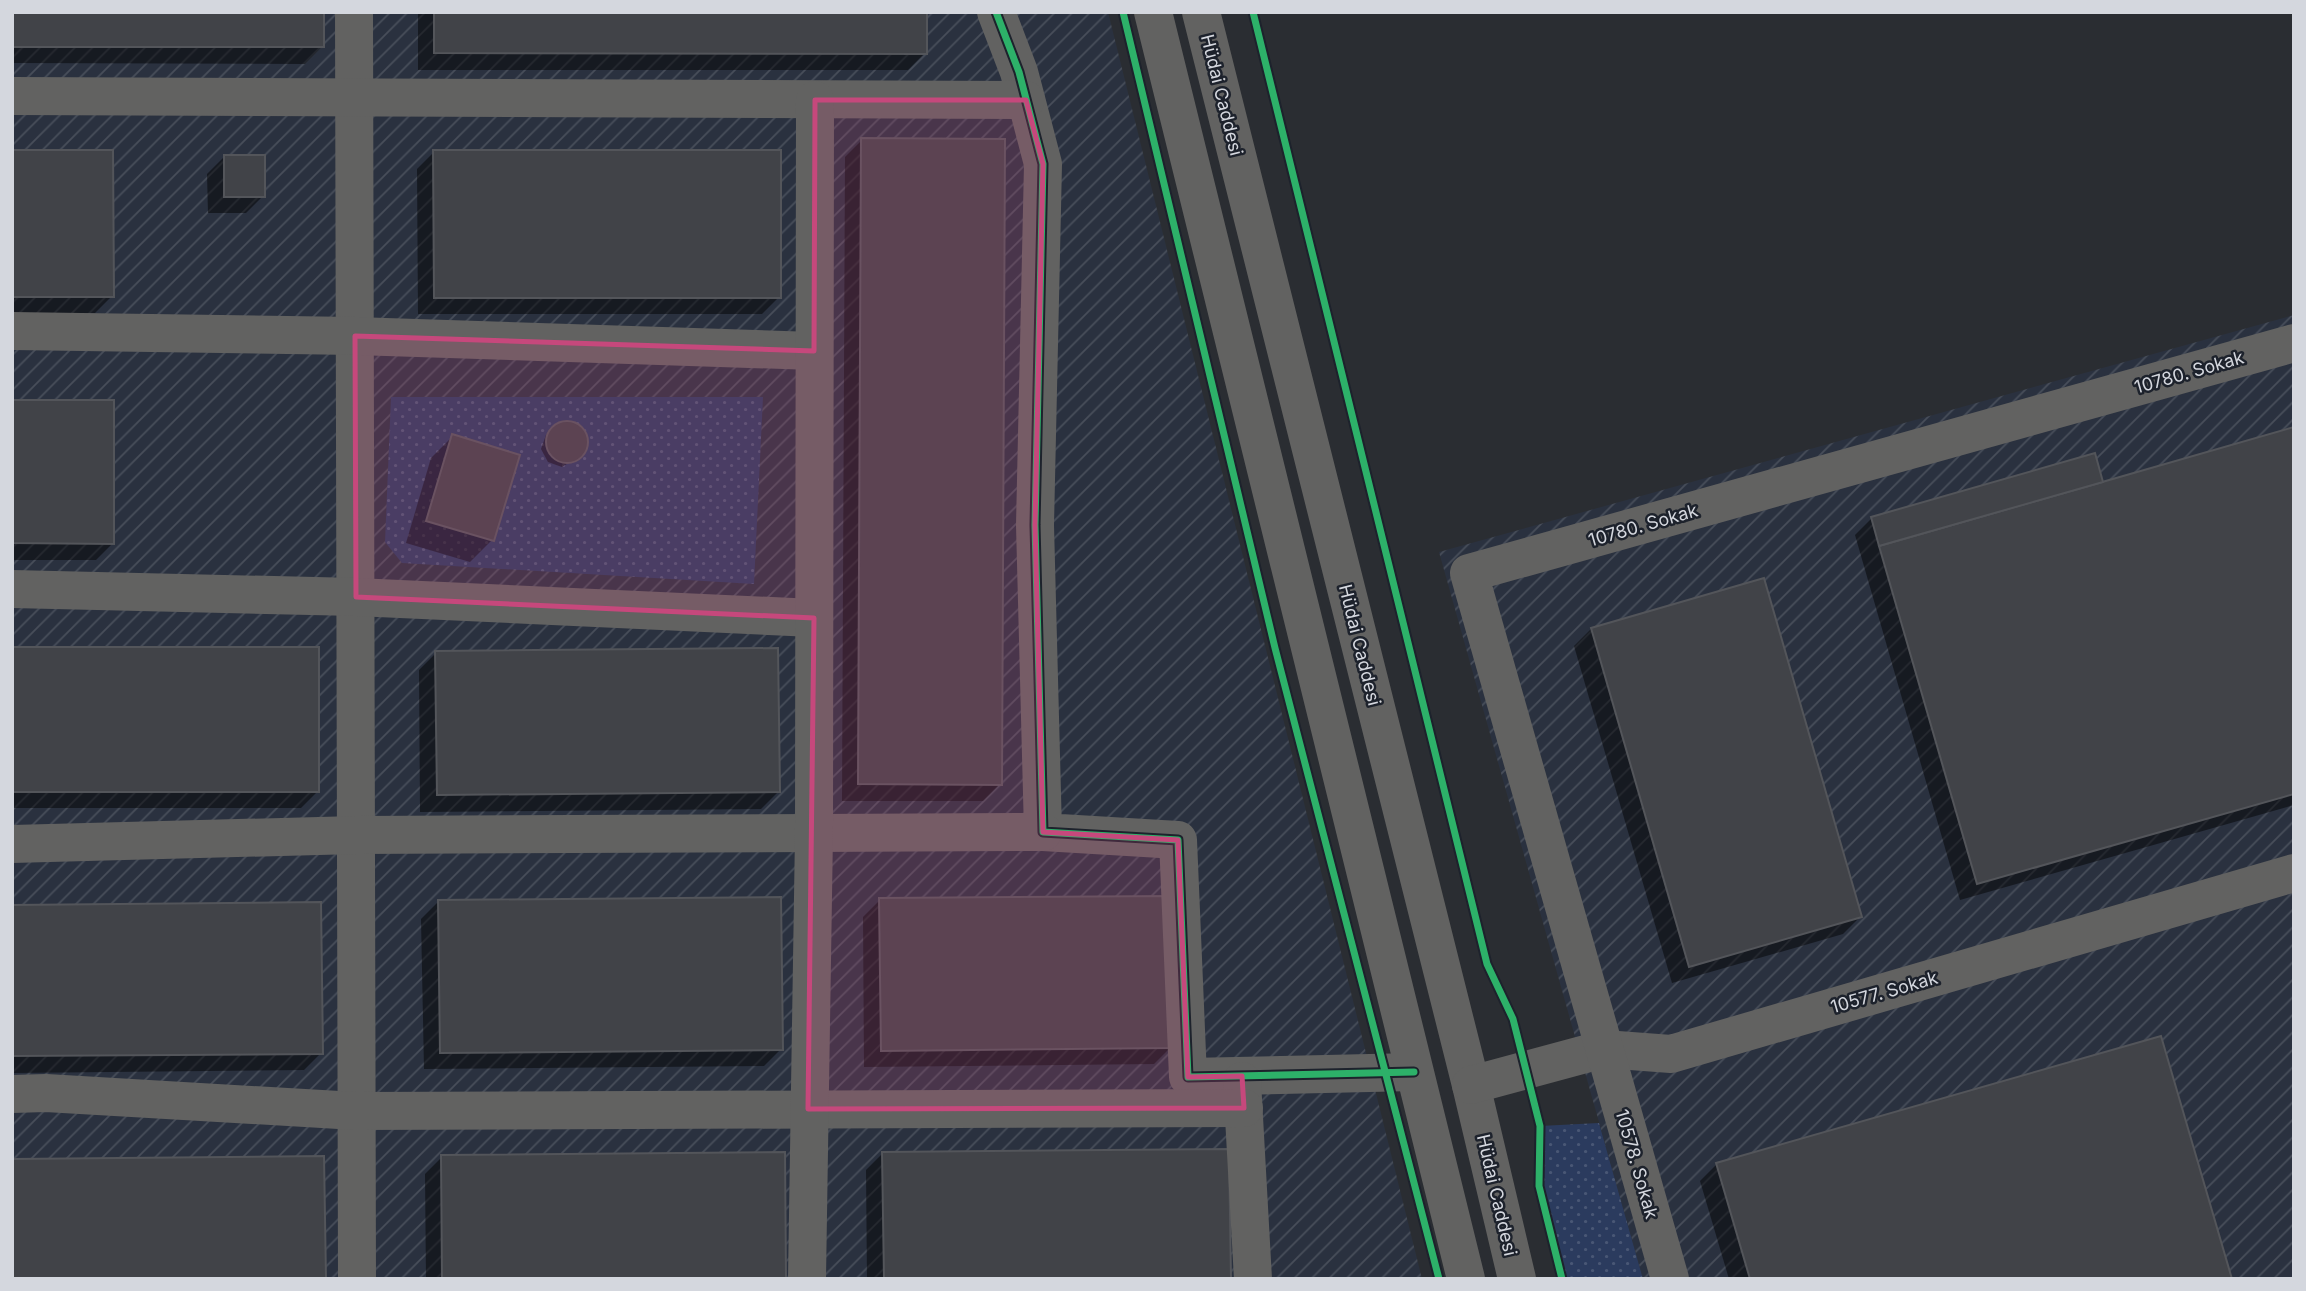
<svg xmlns="http://www.w3.org/2000/svg" width="2306" height="1291" font-family="Inter,sans-serif">
<style>
.industrial{fill:url(#industrial-furrows)}
.grass{fill:url(#grass-dots)}
.shadow{fill:#0007}
.building{fill:#414348;stroke:#53555a;stroke-width:2}
.lines{fill:none;stroke-linecap:round;stroke-linejoin:round}
.minor{stroke:#626261;stroke-width:38}
.cycleway-casing{stroke:#1d222c;stroke-width:11}
.cycleway{stroke:#2db169;stroke-width:7}
.marked{fill:#c6487c;fill-opacity:0.2;stroke:#c6487c;stroke-width:5;stroke-linejoin:round}
.labels{text-anchor:middle;dominant-baseline:central;stroke-width:5;stroke-linejoin:round;paint-order:stroke}
.street-label{font-size:18px;fill:#d4d7de;stroke:#1d222c}
</style>
<defs>
<pattern id="industrial-furrows" width="10" height="10" patternUnits="userSpaceOnUse" patternTransform="scale(1.75)"><rect width="10" height="10" fill="#2a313f"/><path d="M-1 1l2-2M0 10L10 0M9 11l2-2" fill="none" stroke="#484e5a"/></pattern>
<pattern id="grass-dots" width="8" height="8" patternUnits="userSpaceOnUse" patternTransform="scale(1.75)"><rect width="8" height="8" fill="#2b3b5e"/><path d="M2 2h.1M6 6h.1" fill="none" stroke="#495775" stroke-width="1.8" stroke-linecap="round"/></pattern>
</defs>
<rect width="100%" height="100%" fill="#2a2d32"/>
<g class="industrial">
<polygon points="12,12 1108,12 1422,1279 12,1279"/>
<polygon points="2294,315 2294,1279 1643,1279 1439,552"/>
</g>
<g class="grass">
<polygon points="391,397 763,397 754,584 402,563 385,542"/>
<polygon points="1599,1123 1643,1279 1562,1279 1539,1186 1540,1126"/>
</g>
<g class="shadow">
<polygon points="12,12 322,47 305,64 12,63"/>
<polygon points="418,12 925,12 925,53 908,70 418,70"/>
<polygon points="862,140 1000,784 983,801 842,801 845,157"/>
<polygon points="12,151 112,296 95,313 12,314"/>
<polygon points="434,152 779,297 762,314 418,314 417,169"/>
<polygon points="224,157 263,196 246,213 208,213 207,174"/>
<polygon points="12,401 113,543 96,560 12,560"/>
<polygon points="565,423 579,427 586,440 581,455 562,467 548,462 541,449 546,435"/>
<polygon points="2294,429 2294,805 1960,900 1855,535 1872,518 2102,484"/>
<polygon points="453,436 492,540 470,562 406,543 431,458"/>
<polygon points="1591,629 1860,917 1843,934 1672,983 1574,646"/>
<polygon points="12,649 318,791 301,808 12,808"/>
<polygon points="436,653 778,792 761,809 420,812 419,670"/>
<polygon points="880,900 1171,1047 1154,1064 864,1067 863,917"/>
<polygon points="438,902 781,1049 764,1066 424,1069 421,919"/>
<polygon points="12,907 321,1053 304,1070 12,1073"/>
<polygon points="883,1153 1229,1279 867,1279 866,1170"/>
<polygon points="442,1157 784,1279 426,1279 425,1174"/>
<polygon points="1717,1164 2230,1279 1729,1279 1700,1181"/>
</g>
<g class="building">
<rect x="12" y="12" width="312" height="35"/>
<polygon points="434,12 927,12 927,54 434,53"/>
<polygon points="861,138 1005,139 1002,785 858,784"/>
<polygon points="12,150 113,150 114,297 12,297"/>
<polygon points="433,150 781,150 781,298 434,298"/>
<rect x="224" y="155" width="41" height="42"/>
<polygon points="12,400 114,400 114,544 12,543"/>
<circle cx="567" cy="442" r="21"/>
<polygon points="2294,427 2294,794 1977,884 1879,546"/>
<polygon points="452,434 520,455 494,541 426,521"/>
<polygon points="2095,453 2103,482 1879,546 1871,517"/>
<polygon points="1764,578 1862,917 1689,967 1591,628"/>
<rect x="12" y="647" width="307" height="145"/>
<polygon points="778,648 780,792 437,795 435,651"/>
<polygon points="1171,896 1173,1048 881,1051 879,898"/>
<polygon points="781,897 783,1050 440,1053 438,900"/>
<polygon points="321,902 323,1054 12,1056 12,905"/>
<polygon points="2161,1036 2232,1279 1750,1279 1716,1163"/>
<polygon points="1229,1149 1231,1279 884,1279 882,1152"/>
<polygon points="785,1152 786,1279 442,1279 441,1155"/>
<polygon points="324,1156 326,1279 12,1279 12,1159"/>
</g>
<g class="lines">
<g class="minor">
<polyline points="354,12 357,1279"/>
<polyline points="996,12 1019,72 1043,164 1035,525 1043,832 1178,840 1188,1077 1414,1072"/>
<polyline points="1153,12 1466,1279"/>
<polyline points="1201,12 1471,1085 1517,1279"/>
<polyline points="12,96 1026,100"/>
<polyline points="12,331 355,336 814,351"/>
<polyline points="12,589 356,597 814,618"/>
<polyline points="12,844 356,835 1043,832"/>
<polyline points="1242,1081 1253,1279"/>
<polyline points="1471,1085 1604,1049 1671,1054 2294,873"/>
<polyline points="12,1094 46,1093 356,1111 1244,1108"/>
<polyline points="807,1279 814,833 815,100"/>
<polyline points="1670,1279 1469,573 2294,343"/>
</g>
<defs>
<g id="cycleway">
<polyline points="996,12 1019,72 1043,164 1035,525 1043,832 1178,840 1188,1077 1414,1072"/>
<polyline points="1123,12 1275,648 1439,1279"/>
<polyline points="1253,12 1487,964 1513,1019 1540,1126 1539,1186 1562,1279"/>
</g>
</defs>
<use href="#cycleway" class="cycleway-casing"/>
<use href="#cycleway" class="cycleway"/>
</g>
<path class="marked" d="M815,100H1026L1043,164L1035,525L1043,832L1178,840L1188,1077L1242,1076L1244,1108L808,1109L814,618L356,597L355,336L814,351Z"/>
<g class="labels">
<g class="street-label">
<text transform="translate(1222 95) rotate(76)">Hüdai Caddesi</text>
<text transform="translate(2189 372) rotate(-16)">10780. Sokak</text>
<text transform="translate(1643 525) rotate(-16)">10780. Sokak</text>
<text transform="translate(1360 645) rotate(76)">Hüdai Caddesi</text>
<text transform="translate(1884 992) rotate(-16)">10577. Sokak</text>
<text transform="translate(1637 1164) rotate(74)">10578. Sokak</text>
<text transform="translate(1497 1195) rotate(77)">Hüdai Caddesi</text>
</g>
</g>
<rect width="2306" height="1291" fill="none" stroke="#d4d7de" stroke-width="28"/>
</svg>
